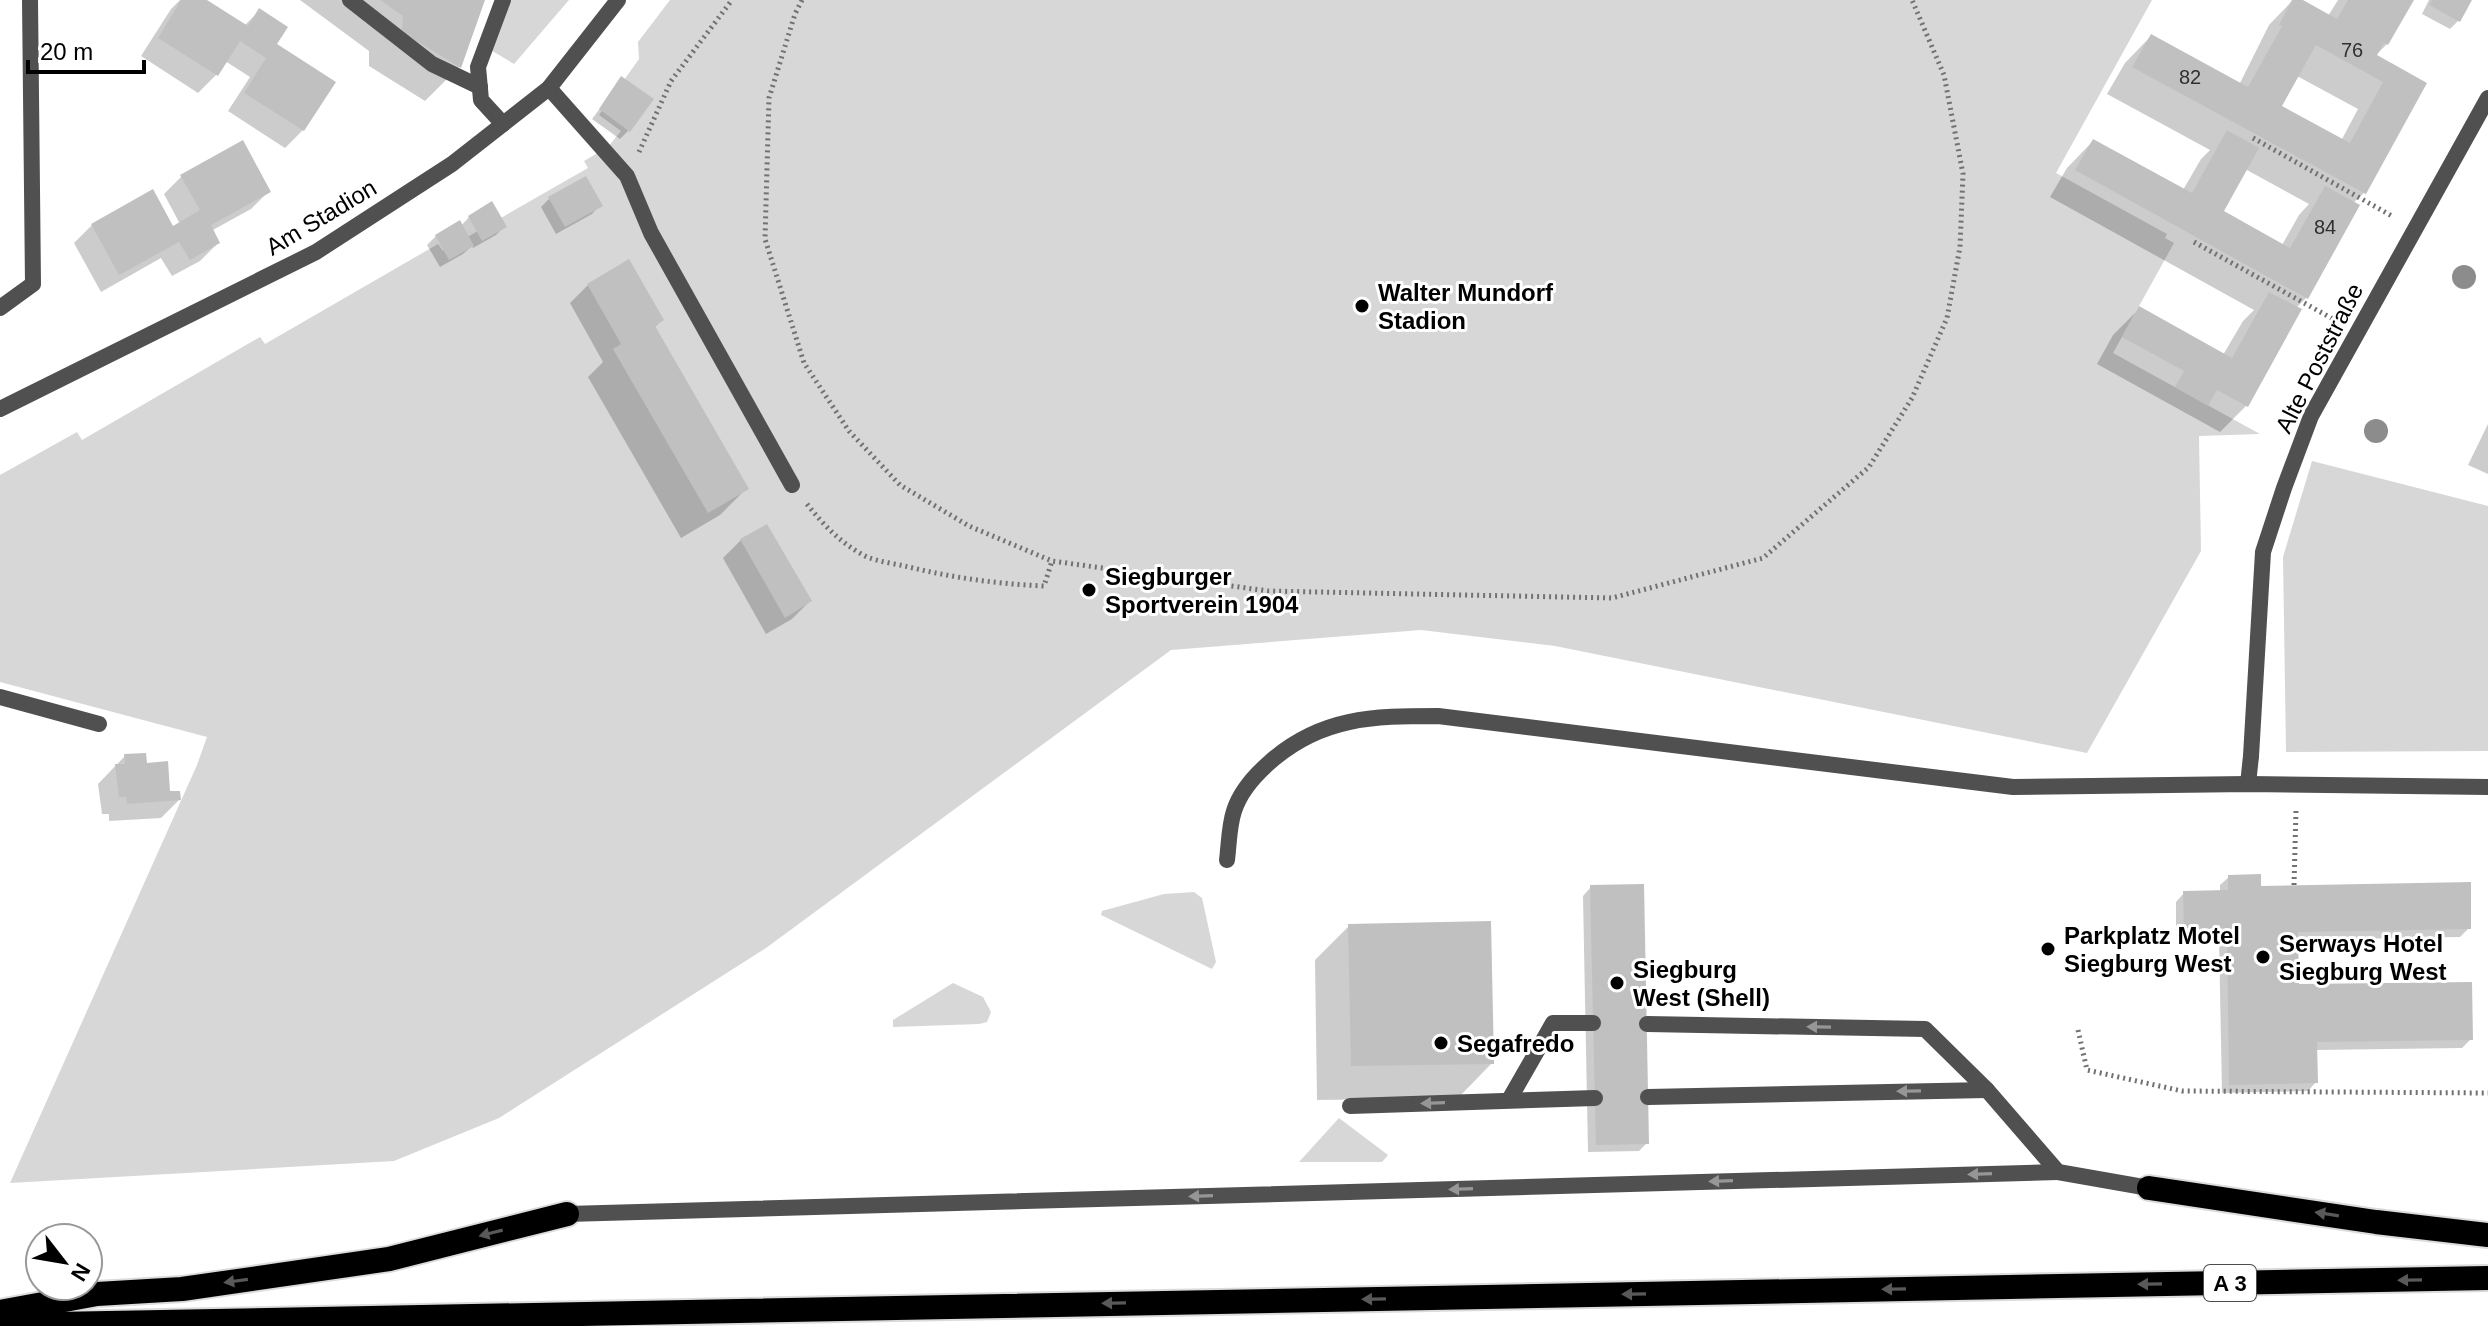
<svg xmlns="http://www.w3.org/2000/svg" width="2488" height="1326" font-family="Arial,sans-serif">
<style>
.green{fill:#d7d7d7}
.shadow{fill:#0003;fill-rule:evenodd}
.building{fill:#c0c0c0;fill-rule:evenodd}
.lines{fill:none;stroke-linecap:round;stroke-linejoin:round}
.motorway-casing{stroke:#dbdbdb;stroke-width:28}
.path{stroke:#727272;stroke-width:5;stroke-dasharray:2 4;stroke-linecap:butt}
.service{stroke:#505050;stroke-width:16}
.minor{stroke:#505050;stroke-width:16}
.motorway{stroke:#000;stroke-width:24}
.tree{fill:#8c8c8c}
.oneway{fill:#969696}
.oneway2{fill:#595959}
.poi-dot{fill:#000;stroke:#fff;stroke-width:3}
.labels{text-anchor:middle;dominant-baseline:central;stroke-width:6;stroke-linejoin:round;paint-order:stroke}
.number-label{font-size:20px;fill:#303030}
.shield{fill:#fff;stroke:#4c4c4c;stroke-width:2}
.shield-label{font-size:22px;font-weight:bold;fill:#000}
.street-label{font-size:24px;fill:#000;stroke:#fff}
.poi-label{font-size:24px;font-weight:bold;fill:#000;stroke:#fff;text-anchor:start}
</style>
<rect width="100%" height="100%" fill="#fff"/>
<g class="green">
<polygon points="501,0 569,0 514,64 484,46"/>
<polygon points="670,0 2152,0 2056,173 2167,234 2165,238 2174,243 2113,353 2260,434 2199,436 2201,551 2087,753 1555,646 1421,630 1171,650 766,948 499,1118 394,1161 10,1183 197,765 207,737 0,682 0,475 77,432 82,440 260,337 265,344 438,244 443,251 588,168 584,161 608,147 621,131 599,115 639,59 638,42"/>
<polygon points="2312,461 2488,506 2488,751 2286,752 2283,557"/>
<polygon points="1194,892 1202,898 1216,962 1212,969 1101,915 1102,911 1164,894"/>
<polygon points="953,983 983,997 991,1012 987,1022 979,1024 893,1027 893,1020"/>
<polygon points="1339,1118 1388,1155 1382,1162 1299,1162"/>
</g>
<g class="shadow">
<polygon points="180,0 203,0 244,26 259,11 303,130 285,148 228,111 250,77 225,61 216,75 198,93 141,56 171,9"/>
<polygon points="300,0 483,0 459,67 425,101 369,66 369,51"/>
<path d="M2293,0H2299L2328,16L2338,0H2411L2387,44L2375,56L2424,84L2364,193L2353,203L2306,298L2296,308L2246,406L2220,432L2097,364L2113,335L2139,309L2223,355L2243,321L2254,310L2050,197L2067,168L2093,141L2183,190L2201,159L2210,150L2107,94L2125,63L2151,36L2239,85L2269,25ZM2297,76L2358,109L2341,141L2280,107ZM2245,169L2309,204L2299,215L2282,245L2222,212Z"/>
<polygon points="2429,0 2470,0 2458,21 2450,29 2422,14"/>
<polygon points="622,79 628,131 620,139 592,119"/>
<polygon points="182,176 269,191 251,209 211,231 218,243 200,261 172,276 161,258 101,292 74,243 92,225 172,228 180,224 164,194"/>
<polygon points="585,179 600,205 592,214 556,234 541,207 549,199"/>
<polygon points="469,217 504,227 496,235 473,248 472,246 463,254 440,267 427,245 436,236 461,226"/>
<polygon points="588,285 662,320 654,328 746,489 720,515 681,538 588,377 603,362 570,303"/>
<polygon points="2488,424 2488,474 2468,465"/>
<polygon points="767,526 810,601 792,619 766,634 723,558 741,540"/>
<polygon points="125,756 145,765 168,793 179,800 161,818 109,821 109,814 102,814 98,784"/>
<polygon points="2229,877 2259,888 2469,928 2460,937 2296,940 2297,986 2471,1039 2462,1048 2316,1050 2316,1082 2308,1091 2222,1093 2219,939 2176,940 2176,902 2184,893 2220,893 2220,885"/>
<polygon points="1591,887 1647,1143 1639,1151 1588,1152 1583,896"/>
<polygon points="1349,926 1492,1063 1458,1098 1317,1100 1315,960"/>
</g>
<g class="building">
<polygon points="181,0 207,0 248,26 259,8 288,27 277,44 336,82 304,131 244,93 266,58 240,41 218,76 158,38"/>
<polygon points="380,0 485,0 461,68 402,32 403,16"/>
<path d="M2292,0H2303L2337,19L2348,0H2414L2388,45L2384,43L2377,55L2427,83L2366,194L2132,67L2151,34L2248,87L2282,26L2279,25ZM2316,45L2383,82L2350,143L2282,106Z"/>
<polygon points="2432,0 2472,0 2460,22 2429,5"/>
<polygon points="621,76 654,99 630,132 599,109"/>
<polygon points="2227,130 2259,148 2224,211 2290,248 2325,186 2360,205 2308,299 2075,170 2093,139 2192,193"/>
<polygon points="243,140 271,192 211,225 220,243 190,260 179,242 119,275 91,224 153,189 173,226 200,210 180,175"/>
<polygon points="586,176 603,206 565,227 548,197"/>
<polygon points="492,201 507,227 482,241 468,216"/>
<polygon points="460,220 474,246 449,260 435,235"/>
<polygon points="629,259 664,320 655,326 749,489 708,513 613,349 621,344 587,284"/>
<polygon points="2269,292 2302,309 2248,407 2217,390 2208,406 2175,387 2184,371 2122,337 2139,306 2232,358"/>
<polygon points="767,524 812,601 785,618 740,539"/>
<polygon points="146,753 147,763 168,761 170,791 180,791 181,800 127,804 126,797 119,797 115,764 125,764 124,754"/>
<polygon points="2261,874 2261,886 2471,882 2471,929 2298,932 2299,984 2472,982 2473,1040 2317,1042 2318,1083 2229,1085 2227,931 2184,932 2183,891 2228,890 2228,875"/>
<polygon points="1644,884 1649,1144 1596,1145 1590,885"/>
<polygon points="1491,921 1494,1064 1351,1066 1348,924"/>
</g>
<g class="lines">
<defs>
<g id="motorway">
<polyline points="2149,1188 2376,1222 2488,1235"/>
<polyline points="0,1312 97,1294 182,1289 389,1259 567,1214"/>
<polyline points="0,1325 2488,1278"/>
</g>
</defs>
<use href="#motorway" class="motorway-casing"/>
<g class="path">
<polyline points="802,0 795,14 769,98 765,239 804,363 849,431 900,485 969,526 1052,561 1268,591 1612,598 1763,558 1869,467 1912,398 1947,318 1960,247 1963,174 1944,75 1912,0"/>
<polyline points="2253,138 2392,216"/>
<polyline points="639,152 671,81 732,0"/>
<polyline points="2194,242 2333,319"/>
<path d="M807,504C824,526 843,545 867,557C880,562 896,564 909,567C954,578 998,584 1044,586L1052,561"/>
<polyline points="2294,885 2296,810"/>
<polyline points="2078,1030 2087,1070 2182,1091 2488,1093"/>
</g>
<g class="service">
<polyline points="350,0 432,64 480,87"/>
<polyline points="503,0 478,67 481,100 503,124"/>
<polyline points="549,88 627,176 651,233 792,485"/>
<polyline points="0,308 33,284 30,0"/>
<polyline points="2248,784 2251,756"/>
<path d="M1227,860C1229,844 1229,826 1234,811C1240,792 1255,775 1270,762C1321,717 1373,716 1438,716L2013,787L2248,784L2488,787"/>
<polyline points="1647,1024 1925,1029 1987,1090 2058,1172 2149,1188"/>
<polyline points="1648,1097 1987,1090"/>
<polyline points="1509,1100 1553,1023 1593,1023"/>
<polyline points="1350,1106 1595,1098"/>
<polyline points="567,1214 2058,1172"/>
</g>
<g class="minor">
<polyline points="0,409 316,252 452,164 549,88 618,0"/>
<polyline points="0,697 99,724"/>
<polyline points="2251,756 2263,552 2284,488 2311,416 2488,98"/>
</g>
<use href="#motorway" class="motorway"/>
</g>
<g class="tree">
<circle cx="2464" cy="277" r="12"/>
<circle cx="2376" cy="431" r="12"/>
</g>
<defs><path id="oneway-solid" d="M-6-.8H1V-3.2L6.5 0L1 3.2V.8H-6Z" transform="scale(2)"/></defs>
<g class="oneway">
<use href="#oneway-solid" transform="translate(1819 1027) rotate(-179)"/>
<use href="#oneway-solid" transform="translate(1909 1091) rotate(179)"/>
<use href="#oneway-solid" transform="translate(1433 1103) rotate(178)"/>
<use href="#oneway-solid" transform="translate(1980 1174) rotate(178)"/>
<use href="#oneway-solid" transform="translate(1721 1181) rotate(178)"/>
<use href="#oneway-solid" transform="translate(1461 1189) rotate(178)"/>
<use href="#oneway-solid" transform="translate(1201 1196) rotate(178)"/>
</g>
<g class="oneway2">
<use href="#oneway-solid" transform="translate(2327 1214) rotate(-171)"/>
<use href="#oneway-solid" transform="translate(491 1233) rotate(166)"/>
<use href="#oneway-solid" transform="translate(2410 1280) rotate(179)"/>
<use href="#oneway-solid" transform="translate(236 1281) rotate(172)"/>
<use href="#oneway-solid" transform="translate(2150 1284) rotate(179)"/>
<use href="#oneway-solid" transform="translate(1894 1289) rotate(179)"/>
<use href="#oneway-solid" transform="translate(1634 1294) rotate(179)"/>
<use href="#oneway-solid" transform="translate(1374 1299) rotate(179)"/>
<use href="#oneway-solid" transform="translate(1114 1303) rotate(179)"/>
</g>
<g class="poi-dot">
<circle cx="1362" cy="306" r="8"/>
<circle cx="1089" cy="590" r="8"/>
<circle cx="2048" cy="949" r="8"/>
<circle cx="2263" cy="957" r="8"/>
<circle cx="1617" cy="983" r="8"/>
<circle cx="1441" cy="1043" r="8"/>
</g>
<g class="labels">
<g class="number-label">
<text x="2352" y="50">76</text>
<text x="2190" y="77">82</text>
<text x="2325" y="227">84</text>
</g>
<rect class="shield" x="2204" y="1265" width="52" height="36" rx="6"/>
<g class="shield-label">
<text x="2230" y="1283">A 3</text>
</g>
<g class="street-label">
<text transform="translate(321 217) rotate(-31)">Am Stadion</text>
<text transform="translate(2319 358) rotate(-63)">Alte Poststraße</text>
</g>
<g class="poi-label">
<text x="1378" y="292">Walter Mundorf<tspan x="1378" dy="28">Stadion</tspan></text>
<text x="1105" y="576">Siegburger<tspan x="1105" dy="28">Sportverein 1904</tspan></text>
<text x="2064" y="935">Parkplatz Motel<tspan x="2064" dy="28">Siegburg West</tspan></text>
<text x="2279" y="943">Serways Hotel<tspan x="2279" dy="28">Siegburg West</tspan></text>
<text x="1633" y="969">Siegburg<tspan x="1633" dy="28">West (Shell)</tspan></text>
<text x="1457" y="1043">Segafredo</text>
</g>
</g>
<g transform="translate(64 1262) rotate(121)"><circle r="38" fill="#ffffff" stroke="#999999" stroke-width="2"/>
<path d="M0-6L14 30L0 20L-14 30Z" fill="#000000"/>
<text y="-12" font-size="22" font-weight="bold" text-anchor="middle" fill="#000000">N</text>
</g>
<path d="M28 60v12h116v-12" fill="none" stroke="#000000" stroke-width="4"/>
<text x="40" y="60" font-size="24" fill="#000000" stroke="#ffffff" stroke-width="6" paint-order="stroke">20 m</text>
</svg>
